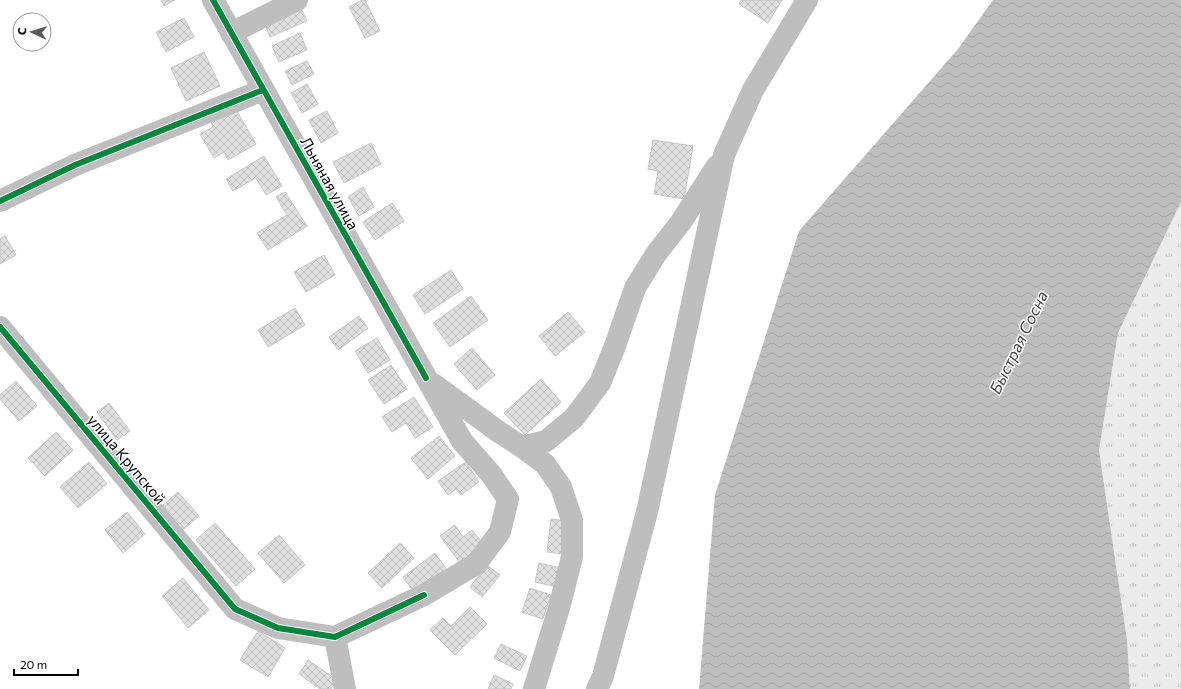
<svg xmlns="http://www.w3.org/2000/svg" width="1181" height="689" font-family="Commissioner,sans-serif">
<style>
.grass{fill:url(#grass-tufts)}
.water{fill:url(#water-waves)}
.building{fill:url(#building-cross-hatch);stroke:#c6c6c6}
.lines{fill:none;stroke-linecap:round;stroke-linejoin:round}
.minor{stroke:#bebebe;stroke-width:22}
.cycleway-casing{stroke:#fff;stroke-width:8}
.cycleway{stroke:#00873e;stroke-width:6}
.labels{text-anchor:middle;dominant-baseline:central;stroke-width:3;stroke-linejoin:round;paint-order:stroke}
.street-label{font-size:15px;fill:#000;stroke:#fff}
.water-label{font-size:16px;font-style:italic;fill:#434343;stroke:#fff}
</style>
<defs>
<pattern id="grass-tufts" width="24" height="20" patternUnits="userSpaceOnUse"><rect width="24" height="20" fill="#ebebeb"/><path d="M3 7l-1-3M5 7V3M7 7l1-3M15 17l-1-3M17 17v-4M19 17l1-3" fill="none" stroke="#c8c8c8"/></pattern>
<pattern id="water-waves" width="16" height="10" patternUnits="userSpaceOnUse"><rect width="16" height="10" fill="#bebebe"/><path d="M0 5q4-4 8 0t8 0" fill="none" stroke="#a2a2a2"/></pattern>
<pattern id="building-cross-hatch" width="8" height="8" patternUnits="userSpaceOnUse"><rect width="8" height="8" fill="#dfdfdf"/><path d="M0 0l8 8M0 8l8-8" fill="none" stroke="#bebebe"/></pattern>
</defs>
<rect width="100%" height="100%" fill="#fff"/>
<polygon class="grass" points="1181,202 1181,689 1130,689 1127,640 1099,450 1118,333"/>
<polygon class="water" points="993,0 1181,0 1181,202 1118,333 1099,450 1127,640 1130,689 699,689 715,495 799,231 958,49"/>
<g class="building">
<polygon points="161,0 175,0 164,6"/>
<polygon points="362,0 365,0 380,31 365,38 349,7"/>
<polygon points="741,0 782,0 768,23 739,4"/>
<polygon points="301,8 307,21 270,37 265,24"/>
<polygon points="184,18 194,37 166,52 156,32"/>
<polygon points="300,33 307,50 279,62 272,46"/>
<polygon points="204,52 220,86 186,101 171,68"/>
<polygon points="307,61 314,74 292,85 285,71"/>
<polygon points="307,84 318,104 302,113 291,93"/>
<polygon points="234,106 256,144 228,160 224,152 214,158 200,134 213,127 210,120"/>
<polygon points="327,111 338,133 321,143 309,120"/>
<polygon points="653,140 693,146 684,199 654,194 658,171 648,169"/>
<polygon points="371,143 381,164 344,183 333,162"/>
<polygon points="264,156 282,186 266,195 256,178 233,191 226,179"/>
<polygon points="363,187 374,207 359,216 348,197"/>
<polygon points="285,192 307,226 268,250 257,233 287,215 276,197"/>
<polygon points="392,203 404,221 375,240 363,222"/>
<polygon points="5,236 16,255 0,264 0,239"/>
<polygon points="324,255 335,275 306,292 294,272"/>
<polygon points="451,270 463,289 425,314 413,295"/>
<polygon points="471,296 488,320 450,347 433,323"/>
<polygon points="295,308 305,325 268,347 258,330"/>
<polygon points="568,312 585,332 555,356 539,336"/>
<polygon points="359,316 368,328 338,350 329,337"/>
<polygon points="377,338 390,360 368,373 355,351"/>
<polygon points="472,348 495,375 477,390 454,364"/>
<polygon points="391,365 407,389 384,404 368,380"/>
<polygon points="541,379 561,402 525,435 504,413"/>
<polygon points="16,381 37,406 19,421 0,399 0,395"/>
<polygon points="414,397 433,427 415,438 406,423 392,432 382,417"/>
<polygon points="109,403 130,431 117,440 97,412"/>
<polygon points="56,432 73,450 45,476 28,458"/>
<polygon points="439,436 455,456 428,479 411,458"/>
<polygon points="89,462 107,484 78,508 60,487"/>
<polygon points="466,462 479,482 461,495 456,489 448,495 438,481"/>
<polygon points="178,492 199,516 184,529 163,505"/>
<polygon points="127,512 145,534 123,553 105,530"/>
<polygon points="551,519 567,521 563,554 547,552"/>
<polygon points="215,523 255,569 236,586 196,540"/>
<polygon points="455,525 463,537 472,530 484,545 460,563 440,536"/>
<polygon points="279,535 305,565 284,583 258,553"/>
<polygon points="400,543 414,558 382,588 368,573"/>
<polygon points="435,553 447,570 415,594 403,577"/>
<polygon points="539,563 561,568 557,587 535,582"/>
<polygon points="487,565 500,575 482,597 470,587"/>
<polygon points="183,578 209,610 188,628 162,596"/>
<polygon points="530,588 551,595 543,619 522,612"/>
<polygon points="470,607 487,624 455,655 430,630 443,618 451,626"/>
<polygon points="258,631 285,648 268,677 240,660"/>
<polygon points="501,644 527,656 520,671 494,658"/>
<polygon points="308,660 337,680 331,689 320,689 299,674"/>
<polygon points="494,675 513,684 511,689 488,689"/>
</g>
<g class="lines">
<g class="minor">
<polyline points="231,33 297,0"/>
<polyline points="0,201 75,165 263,90"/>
<polyline points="0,327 235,609 278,628 335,637 424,595 476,564 500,532 508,499 491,474 462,441 213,0"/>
<polyline points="433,384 499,432 522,447 546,441 574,418 600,383 615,346 635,288 656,254 681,222 717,166"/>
<polyline points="522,447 545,464 561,487 572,520 572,557 559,608 534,689"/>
<polyline points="335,637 345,689"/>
<polyline points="597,689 603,676 647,512 724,155 753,90 807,0"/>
</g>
<defs>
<g id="cycleway">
<polyline points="213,0 426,378"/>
<polyline points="0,201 75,165 263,90"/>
<polyline points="0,327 235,609 278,628 335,637 424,595"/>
</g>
</defs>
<use href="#cycleway" class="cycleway-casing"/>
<use href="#cycleway" class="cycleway"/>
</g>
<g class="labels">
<g class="street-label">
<text transform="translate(330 183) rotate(61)">Льняная улица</text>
<text transform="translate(127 459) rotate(50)">улица Крупской</text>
</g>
<g class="water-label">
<text transform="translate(1018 342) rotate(-64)">Быстрая Сосна</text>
</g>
</g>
<g transform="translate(32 32) rotate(274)"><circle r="19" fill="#ffffff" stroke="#999999"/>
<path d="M0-3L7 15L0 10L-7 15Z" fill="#595959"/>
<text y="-6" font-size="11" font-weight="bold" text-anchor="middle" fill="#000000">С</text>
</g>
<path d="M14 669v6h64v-6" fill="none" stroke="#000000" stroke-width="2"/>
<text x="20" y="669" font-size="12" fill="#000000" stroke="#ffffff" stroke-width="3" paint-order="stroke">20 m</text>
</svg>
